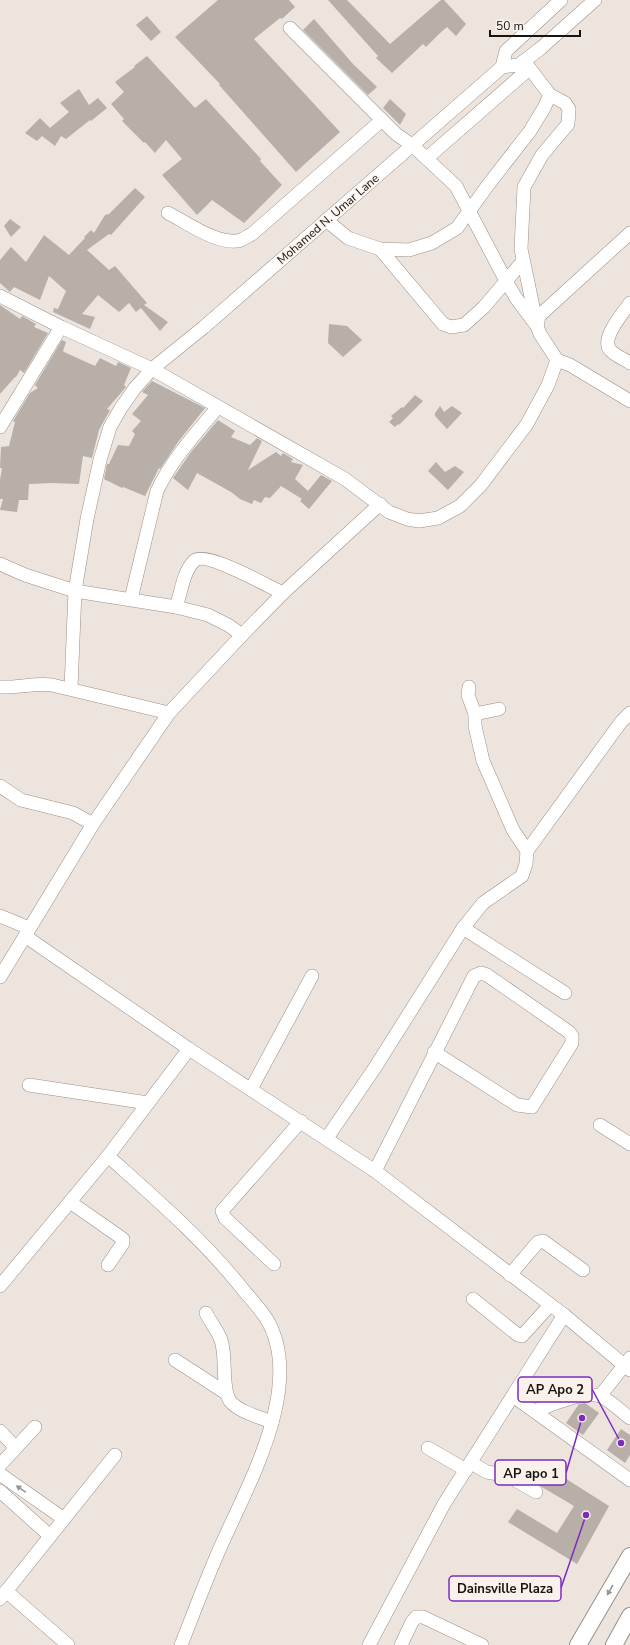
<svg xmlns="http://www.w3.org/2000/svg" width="630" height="1645" font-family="'Nunito Sans',sans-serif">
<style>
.building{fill:#b8afa9}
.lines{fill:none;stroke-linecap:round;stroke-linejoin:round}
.minor-casing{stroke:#98908a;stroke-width:14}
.major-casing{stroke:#98908a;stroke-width:18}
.minor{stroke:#fff;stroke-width:13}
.major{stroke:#fff;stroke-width:16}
.oneway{fill:#969594}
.labels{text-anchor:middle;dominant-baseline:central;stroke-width:3;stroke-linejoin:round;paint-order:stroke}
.street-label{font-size:12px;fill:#161311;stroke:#fbf1eb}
.leader{fill:none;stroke:#7b2cbf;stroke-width:1.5}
.callout-dot{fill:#7b2cbf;stroke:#fbf1eb;stroke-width:1.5}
.callout{fill:#fbf1eb;stroke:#7b2cbf;stroke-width:1.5}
.callout-label{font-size:13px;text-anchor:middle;font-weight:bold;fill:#161311}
</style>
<rect width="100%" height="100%" fill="#ede4de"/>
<g class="building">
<polygon points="218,0 289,0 295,7 282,19 280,18 254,39 340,132 296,172 219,85 220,84 175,37"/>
<polygon points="328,0 347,0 390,44 441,0 444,0 466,24 456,36 447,27 439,34 426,47 423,44 392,73 376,58 378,56"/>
<polygon points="147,16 161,32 151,41 136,25"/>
<polygon points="314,19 353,64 377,87 368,95 303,30"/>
<polygon points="147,56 195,108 206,99 261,159 260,161 282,185 244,223 212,200 197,215 162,175 182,159 166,140 155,153 145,142 144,143 122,121 124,119 111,104 124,92 115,82 135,67 134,66"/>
<polygon points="79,89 89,105 98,98 107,108 91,121 90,120 66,139 61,136 55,146 42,136 37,141 25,133 40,118 50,128 69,112 60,103"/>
<polygon points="390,99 406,114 400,125 383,108"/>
<polygon points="135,188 145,197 111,235 109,234 87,250 109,270 115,266 147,303 144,305 168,322 160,331 141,308 136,312 129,303 119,312 98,295 82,314 95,317 90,329 53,312 54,308 58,309 66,291 49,276 40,300 14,287 10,292 0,283 0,260 11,247 26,262 44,235 69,255 85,238 84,237 91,230 94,233 105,215 109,214"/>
<polygon points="10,219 21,227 11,237 4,226"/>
<polygon points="0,305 20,319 22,316 36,324 34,327 48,333 24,373 20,370 16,377 15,377 0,394"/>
<polygon points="329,324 347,326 362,340 343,357 328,343"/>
<polygon points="62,340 66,342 63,351 64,352 95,366 100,358 116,366 118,362 131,368 124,385 126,387 107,409 110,410 99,430 92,458 83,456 79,484 52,483 29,484 28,500 19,500 17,512 0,510 3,499 0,499 0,480 2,468 0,468 1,447 9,446 15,422 13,421 30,393 38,388 35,385"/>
<polygon points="152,381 205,408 178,442 160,469 159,468 145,496 123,487 122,488 104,479 107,464 109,464 118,445 129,446 135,434 132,431 141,421 132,414 148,395 142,392"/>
<polygon points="415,395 423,401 399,425 398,424 395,427 389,422 393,418 391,416 402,407 403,408"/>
<polygon points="440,406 444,412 452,406 462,413 447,429 435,416 435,413"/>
<polygon points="218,420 235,431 231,437 250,445 257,438 262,441 248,470 276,452 281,456 283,453 293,459 291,462 303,465 295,479 308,491 321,475 332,481 309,509 300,501 302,499 281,486 270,498 265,497 261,503 254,500 252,504 240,499 231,492 197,473 188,490 173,478 191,452"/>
<polygon points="436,462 445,472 455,466 464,472 448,490 428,471"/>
<polygon points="585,1403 599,1413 583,1435 566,1423 579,1404"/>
<polygon points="621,1429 630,1435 630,1455 625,1463 607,1450"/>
<polygon points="541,1463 609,1506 577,1564 508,1522 517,1509 557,1533 574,1506 530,1480"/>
</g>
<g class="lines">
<defs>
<g id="minor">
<polyline points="290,28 396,134 412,145 456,186 506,281 516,298 537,326"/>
<polyline points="502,67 519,65 541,48 595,0"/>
<polyline points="427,158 529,69"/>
<path d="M168,213C186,222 220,247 241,240C245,238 248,236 252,234L382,120"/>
<polyline points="326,220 348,238 380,249 409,250 432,243 457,228 488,185 530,131 544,108 550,95 524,61"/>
<polyline points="630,233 539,316 537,326 540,334 557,360 570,365 630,401"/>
<polyline points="380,249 443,324 451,327 464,325 484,307 523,261"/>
<polyline points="0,296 61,327 152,369 345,479 389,512 407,519 419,521 438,518 460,506 481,485 527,424 548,385 557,360"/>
<path d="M630,303C623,313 599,340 611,351C616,356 624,359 630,363"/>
<polyline points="536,321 521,249 524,187 542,155 568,124 569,109 565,103 550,95"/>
<polyline points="0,427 61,327"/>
<polyline points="0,564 25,575 75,591 176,607 208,615 228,625 242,635"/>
<path d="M131,599L157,491C172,459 196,433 218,407"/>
<path d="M176,607C181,593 183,572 194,561C205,550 269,587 283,593"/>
<path d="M0,687C17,688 34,683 52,685L169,713"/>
<polyline points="469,687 468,695 475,714"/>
<polyline points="71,688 75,591 87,519 100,460 110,427 121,408 135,388 152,369 204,327 502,67 506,51 561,0"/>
<polyline points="0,786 21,800 73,813 93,824"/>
<polyline points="527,851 621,722 630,713"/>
<polyline points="0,916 29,928"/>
<polyline points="463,928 565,993"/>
<polyline points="25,936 189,1049 375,1171 564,1315 630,1370"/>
<polyline points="0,977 93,824 169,713 242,635 283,593 380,504"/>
<polyline points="29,1085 148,1103"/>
<polyline points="251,1089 312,976"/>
<polyline points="600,1125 630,1144"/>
<polyline points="327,1138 376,1066 463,928 483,903 522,876 526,864 527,851 513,830 483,761 475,726 475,714 499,709"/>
<path d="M108,1156C156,1199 205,1241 245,1292C252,1300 260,1309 266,1318C308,1386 244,1491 217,1555C204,1585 193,1615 181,1645"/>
<polyline points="375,1171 474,976 481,973 487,975 569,1032 572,1036 572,1043 532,1107 517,1105 434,1052"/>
<polyline points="70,1202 123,1239 123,1243 108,1265"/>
<polyline points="274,1264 225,1218 222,1211 301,1121"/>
<polyline points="510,1275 538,1242 543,1241 583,1270"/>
<polyline points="0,1286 108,1156 189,1049"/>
<polyline points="473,1299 518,1335 522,1336 550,1305"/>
<path d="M206,1313C210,1322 218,1331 221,1340C227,1357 221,1388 230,1401C239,1412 259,1417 272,1422"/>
<polyline points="175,1360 226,1393"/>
<polyline points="513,1396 630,1480"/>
<polyline points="600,1396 630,1358"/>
<path d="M534,1411C550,1406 583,1390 600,1396C607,1398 623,1413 630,1418"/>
<polyline points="0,1431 15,1447"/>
<polyline points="428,1448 466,1470"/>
<polyline points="471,1463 487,1472 504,1475 515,1480 536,1492"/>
<polyline points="0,1465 35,1427"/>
<polyline points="0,1474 64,1519"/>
<polyline points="0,1491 50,1536"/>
<polyline points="6,1591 68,1645"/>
<polyline points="0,1599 115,1455"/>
<polyline points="369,1645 444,1504 564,1315"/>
<polyline points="401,1645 412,1622 416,1617 423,1617 482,1645"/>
</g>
<g id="major">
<polyline points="578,1645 630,1556"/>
<polyline points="614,1645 630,1616"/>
</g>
</defs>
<use href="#minor" class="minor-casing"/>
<use href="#major" class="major-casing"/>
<use href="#minor" class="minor"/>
<use href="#major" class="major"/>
</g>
<defs><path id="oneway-solid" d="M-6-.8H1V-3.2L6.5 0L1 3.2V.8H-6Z"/></defs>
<g class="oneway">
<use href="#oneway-solid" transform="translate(21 1489) rotate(-145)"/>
<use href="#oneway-solid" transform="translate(610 1590) rotate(120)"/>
</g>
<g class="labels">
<g class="street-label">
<text transform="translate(328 219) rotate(-41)">Mohamed N. Umar Lane</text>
</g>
</g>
<path class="leader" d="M621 1443L592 1389M582 1418L566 1473M586 1515L561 1588"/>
<g class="callout-dot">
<circle cx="621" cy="1443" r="4"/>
<circle cx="582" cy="1418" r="4"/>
<circle cx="586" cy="1515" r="4"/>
</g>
<g class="callout">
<rect x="518" y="1377" width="74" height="25" rx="4"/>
<rect x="495" y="1460" width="71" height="25" rx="4"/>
<rect x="449" y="1576" width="112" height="25" rx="4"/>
</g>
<g class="callout-label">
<text x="555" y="1394">AP Apo 2</text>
<text x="531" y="1478">AP apo 1</text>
<text x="505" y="1593">Dainsville Plaza</text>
</g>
<path d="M490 30v6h90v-6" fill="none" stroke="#161311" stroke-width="2"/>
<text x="496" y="30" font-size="12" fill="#161311" stroke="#fbf1eb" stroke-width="3" paint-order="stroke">50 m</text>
</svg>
